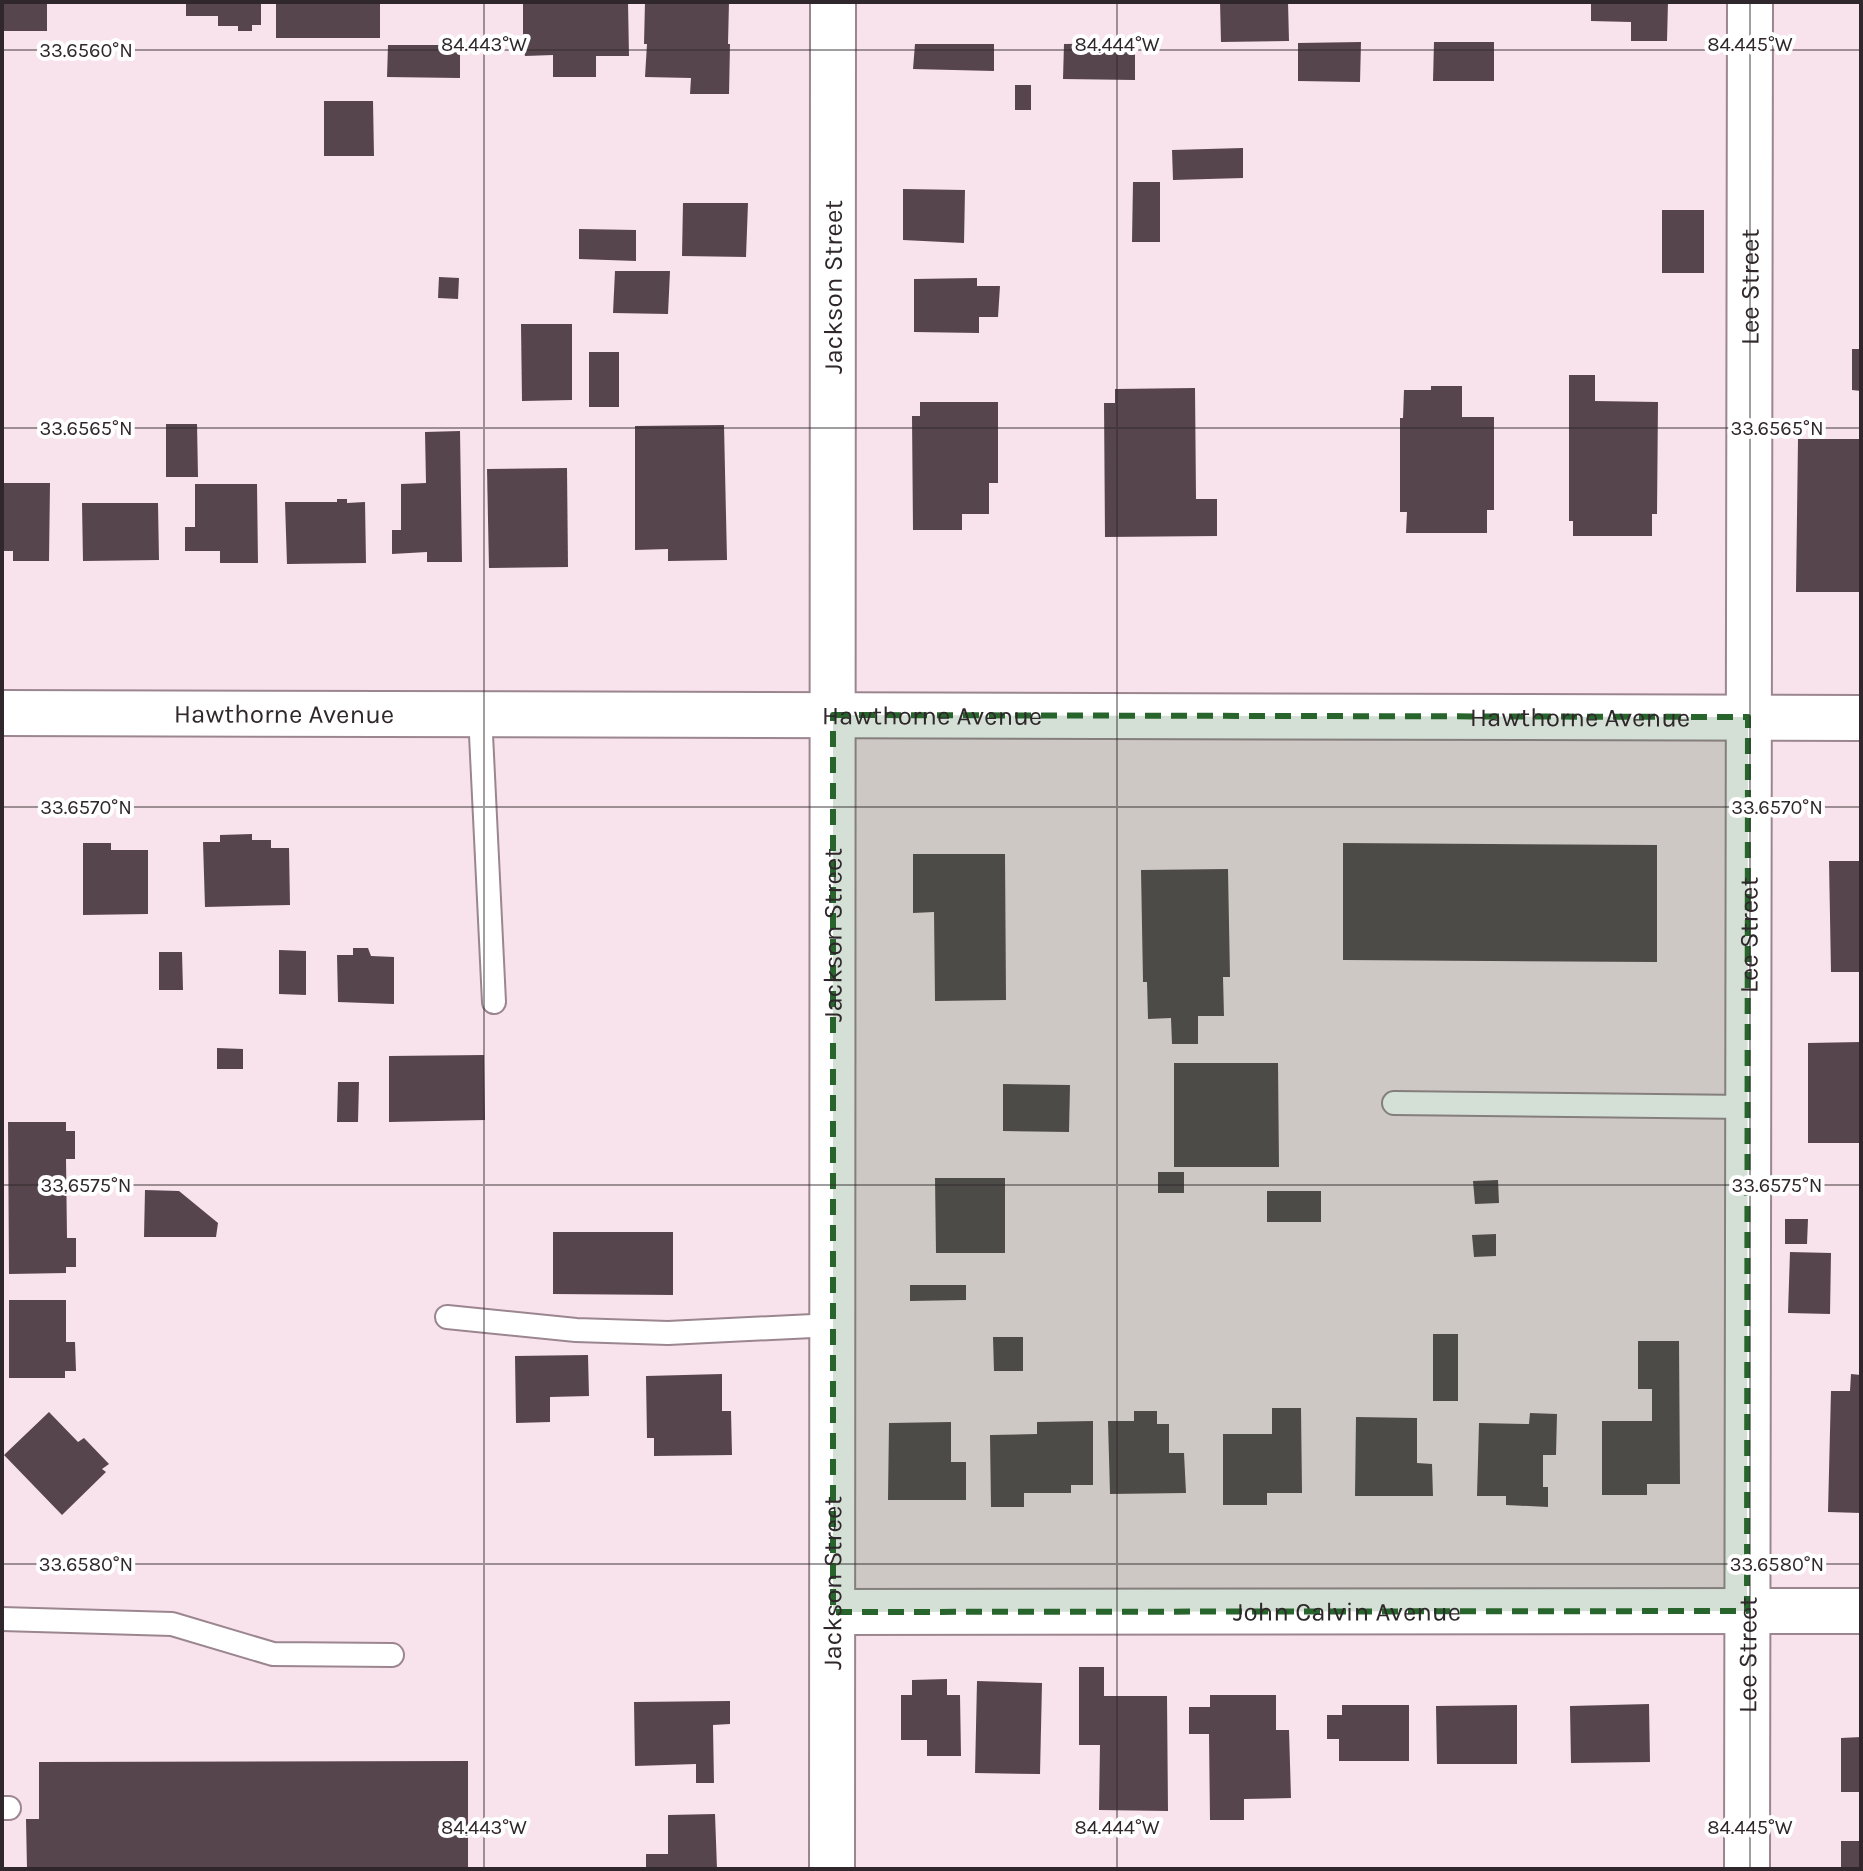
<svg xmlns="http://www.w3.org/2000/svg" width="1863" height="1871" font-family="Karla,sans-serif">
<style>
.building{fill:#57454e}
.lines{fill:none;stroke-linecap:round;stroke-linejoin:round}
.service-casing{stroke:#9b8690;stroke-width:26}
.minor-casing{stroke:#9b8690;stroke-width:48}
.service{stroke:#fff;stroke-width:22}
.minor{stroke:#fff;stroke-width:44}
.marked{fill:#27652d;fill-opacity:0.2;stroke:#27652d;stroke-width:6;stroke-dasharray:16 10;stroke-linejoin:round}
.ticks{fill:none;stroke:#2f272b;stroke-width:2;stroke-opacity:0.45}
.labels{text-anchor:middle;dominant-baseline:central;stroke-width:8;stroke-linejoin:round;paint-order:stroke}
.street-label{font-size:26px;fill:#2f272b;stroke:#fff}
.ticks-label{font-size:20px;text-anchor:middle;fill:#2f272b;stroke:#fff;stroke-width:8;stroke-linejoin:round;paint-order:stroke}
</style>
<rect width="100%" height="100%" fill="#f8e2ec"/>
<g class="building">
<rect x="2" y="2" width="45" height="29"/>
<polygon points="186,2 261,2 261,25 252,25 252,31 238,31 238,26 218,26 218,16 186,16"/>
<rect x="276" y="2" width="104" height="36"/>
<polygon points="523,2 628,2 629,56 596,56 596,77 553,77 553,55 525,56 523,44"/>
<polygon points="645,2 729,2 728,44 730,44 729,94 690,94 691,78 645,77 647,44 644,44"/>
<polygon points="1220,2 1288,2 1289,41 1221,42"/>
<polygon points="1591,2 1668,2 1667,41 1631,41 1631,22 1591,21"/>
<polygon points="1361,42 1360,82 1298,81 1298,43"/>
<polygon points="1434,42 1494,42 1494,81 1433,81"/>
<polygon points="1135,43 1135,80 1063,79 1064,44"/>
<polygon points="915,44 994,44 994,71 913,69"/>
<polygon points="388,45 460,45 460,78 387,77"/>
<rect x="1015" y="85" width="16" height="25"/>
<polygon points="324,101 373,101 374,156 324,156"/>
<polygon points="1243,148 1243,178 1173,180 1172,150"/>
<polygon points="1133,182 1160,182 1160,242 1132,242"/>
<polygon points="903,189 965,190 964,243 903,240"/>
<polygon points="683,203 748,203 746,257 682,256"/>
<rect x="1662" y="210" width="42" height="63"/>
<polygon points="579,229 636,230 636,261 579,259"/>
<polygon points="615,271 670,271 668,314 613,313"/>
<polygon points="439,277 459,278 458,299 438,298"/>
<polygon points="977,278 977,286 1000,286 998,317 979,317 979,333 914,332 914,279"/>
<polygon points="521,324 572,324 572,400 522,401"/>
<polygon points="1852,349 1861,349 1861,391 1852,390"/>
<rect x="589" y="352" width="30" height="55"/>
<polygon points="1569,375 1595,375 1595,401 1658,402 1657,514 1652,514 1652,536 1573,536 1573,521 1569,521"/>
<polygon points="1431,386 1462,386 1462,417 1494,417 1494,510 1487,510 1487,533 1406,533 1407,512 1400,512 1400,418 1403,418 1404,390 1431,390"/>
<polygon points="1195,388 1196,499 1217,499 1217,536 1105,537 1104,403 1115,403 1115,389"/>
<polygon points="920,402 998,402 998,483 989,483 989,514 962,514 962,530 913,530 912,416 920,416"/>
<polygon points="166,424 197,424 198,477 166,477"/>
<polygon points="724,425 727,560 668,561 668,549 635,550 635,426"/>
<polygon points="460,431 462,562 427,562 427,552 392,554 392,530 401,530 401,484 426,483 425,432"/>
<polygon points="1798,439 1861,439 1861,592 1796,592"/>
<polygon points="567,468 568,567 489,568 487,469"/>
<polygon points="2,483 50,483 49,561 13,561 13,551 2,551"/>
<polygon points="195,484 257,484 258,563 220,563 220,551 185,551 185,527 195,527"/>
<polygon points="337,499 347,499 347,503 365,502 366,563 287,564 285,502 337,502"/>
<polygon points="82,503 158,503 159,560 83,561"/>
<polygon points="252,834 252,840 271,840 271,848 289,848 290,905 205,907 203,842 220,842 220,835"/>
<polygon points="83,843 111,843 111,850 148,850 148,914 83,915"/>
<polygon points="1343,843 1657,845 1657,962 1343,960"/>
<polygon points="913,854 1005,854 1006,1000 935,1001 934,912 913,913"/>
<polygon points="1829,861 1861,861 1861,972 1831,972"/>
<polygon points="1228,869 1230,977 1223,977 1224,1016 1198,1016 1198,1044 1172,1044 1171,1018 1148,1019 1147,982 1143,982 1141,870"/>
<polygon points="353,948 368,948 371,956 394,957 394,1004 338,1002 337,955 353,955"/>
<polygon points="279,950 306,951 306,995 279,994"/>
<polygon points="159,952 182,952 183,990 159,990"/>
<polygon points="1861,1042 1861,1143 1808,1143 1808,1043"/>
<polygon points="217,1048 243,1049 243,1069 217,1069"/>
<polygon points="484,1055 485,1120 389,1122 389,1056"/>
<polygon points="1174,1063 1278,1063 1279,1167 1174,1167"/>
<polygon points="338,1082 359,1082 358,1122 337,1122"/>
<polygon points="1003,1084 1070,1085 1069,1132 1003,1131"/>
<polygon points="8,1122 66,1122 66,1131 75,1131 75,1159 66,1159 67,1238 76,1238 76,1267 66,1267 66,1273 9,1274"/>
<rect x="1158" y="1172" width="26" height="21"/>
<polygon points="935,1178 1005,1178 1005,1253 936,1253"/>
<polygon points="1498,1180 1499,1203 1475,1204 1473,1181"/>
<polygon points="145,1190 179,1191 218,1223 216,1237 144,1237"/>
<rect x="1267" y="1191" width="54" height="31"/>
<polygon points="1785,1219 1808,1219 1807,1244 1785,1244"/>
<polygon points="553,1232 673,1232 673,1295 553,1294"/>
<polygon points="1496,1234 1496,1256 1474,1257 1472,1235"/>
<polygon points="1790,1252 1831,1253 1830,1314 1788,1313"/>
<polygon points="910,1285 966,1285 966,1300 910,1301"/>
<polygon points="9,1300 66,1300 66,1342 75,1342 76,1371 65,1371 65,1378 9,1378"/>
<rect x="1433" y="1334" width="25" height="67"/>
<polygon points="993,1337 1023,1337 1023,1371 994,1371"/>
<polygon points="1638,1341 1679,1341 1680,1484 1647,1484 1647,1495 1602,1495 1602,1421 1652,1421 1652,1389 1638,1389"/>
<polygon points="588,1355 589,1396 550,1397 550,1422 516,1423 515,1356"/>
<polygon points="722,1374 722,1411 731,1411 732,1455 654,1456 654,1438 647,1438 646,1376"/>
<polygon points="1851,1374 1861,1375 1861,1513 1828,1512 1831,1391 1850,1391"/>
<polygon points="1272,1408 1301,1408 1302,1493 1267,1493 1267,1505 1223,1505 1223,1434 1272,1434"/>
<polygon points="1134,1411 1157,1411 1157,1424 1169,1424 1169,1453 1184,1453 1186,1493 1110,1494 1108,1421 1134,1421"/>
<polygon points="49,1412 78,1442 84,1438 109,1464 102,1469 106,1472 62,1515 4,1455"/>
<polygon points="1530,1413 1557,1414 1556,1455 1543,1455 1543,1487 1548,1487 1548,1507 1506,1505 1506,1496 1477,1496 1479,1423 1529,1424"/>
<polygon points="1356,1417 1417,1418 1417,1463 1432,1464 1433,1496 1355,1496"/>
<polygon points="1093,1421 1093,1485 1071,1485 1071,1493 1024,1493 1024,1507 991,1507 990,1435 1037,1434 1037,1422"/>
<polygon points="951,1422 951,1462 966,1462 966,1500 888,1500 889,1423"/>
<polygon points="1079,1667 1104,1667 1104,1696 1167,1696 1168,1811 1099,1810 1100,1745 1079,1745"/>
<polygon points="947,1679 947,1695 960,1695 961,1756 927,1756 927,1740 901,1740 901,1695 912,1695 912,1680"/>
<polygon points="977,1681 1042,1683 1040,1774 975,1773"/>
<polygon points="1210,1695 1276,1695 1276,1730 1289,1730 1291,1798 1244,1799 1244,1820 1210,1820 1209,1734 1189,1734 1189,1707 1210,1707"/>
<polygon points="730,1701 730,1724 713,1725 714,1783 696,1783 696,1764 635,1766 634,1702"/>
<polygon points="1649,1704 1650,1762 1571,1763 1570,1706"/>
<polygon points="1342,1705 1409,1705 1409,1761 1339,1761 1339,1739 1327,1739 1327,1715 1342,1715"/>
<polygon points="1517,1705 1517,1764 1437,1764 1436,1706"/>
<polygon points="1861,1737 1861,1792 1841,1792 1841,1738"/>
<polygon points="468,1761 468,1869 27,1869 26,1819 39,1819 39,1762"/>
<polygon points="715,1814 717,1869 646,1869 646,1854 668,1854 668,1815"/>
<rect x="1841" y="1841" width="20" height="28"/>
</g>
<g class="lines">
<defs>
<g id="service">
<polyline points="480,714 494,1002"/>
<polyline points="1394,1103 1747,1107"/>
<polyline points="447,1317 576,1330 668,1333 833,1325"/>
<polyline points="2,1619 172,1624 273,1654 392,1655"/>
<polyline points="2,1808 9,1808"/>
</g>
<g id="minor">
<path id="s1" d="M2,713L1861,718"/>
<path id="s2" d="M833,1612L1861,1611"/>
<path id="s3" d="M832,1869L833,2"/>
<path id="s4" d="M1747,1869L1750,2"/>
</g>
</defs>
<use href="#service" class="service-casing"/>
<use href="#minor" class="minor-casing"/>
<use href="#service" class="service"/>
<use href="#minor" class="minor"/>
</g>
<path class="marked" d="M833,715L1748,717L1747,1611L833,1612Z"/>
<path class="ticks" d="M484,2V1869M1117,2V1869M1750,2V1869M2,50H1861M2,428H1861M2,807H1861M2,1185H1861M2,1564H1861"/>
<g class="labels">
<g class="street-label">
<text stroke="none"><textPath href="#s3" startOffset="1582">Jackson Street</textPath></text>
<text stroke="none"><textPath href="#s4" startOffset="1582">Lee Street</textPath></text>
<text stroke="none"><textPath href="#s1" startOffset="282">Hawthorne Avenue</textPath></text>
<text stroke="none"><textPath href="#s1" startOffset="930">Hawthorne Avenue</textPath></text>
<text stroke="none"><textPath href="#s1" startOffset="1578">Hawthorne Avenue</textPath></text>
<text stroke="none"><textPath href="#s4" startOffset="934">Lee Street</textPath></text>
<text stroke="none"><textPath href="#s3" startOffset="934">Jackson Street</textPath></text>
<text stroke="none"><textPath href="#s3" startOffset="286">Jackson Street</textPath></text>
<text stroke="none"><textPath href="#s2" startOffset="514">John Calvin Avenue</textPath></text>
<text stroke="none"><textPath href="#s4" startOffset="214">Lee Street</textPath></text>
</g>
</g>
<g class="ticks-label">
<text x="484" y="51">84.443°W</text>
<text x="1117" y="51">84.444°W</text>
<text x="1750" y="51">84.445°W</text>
<text x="86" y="57">33.6560°N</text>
<text x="1777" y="435">33.6565°N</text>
<text x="86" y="435">33.6565°N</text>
<text x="1777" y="814">33.6570°N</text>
<text x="86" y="814">33.6570°N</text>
<text x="1777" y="1192">33.6575°N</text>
<text x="86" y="1192">33.6575°N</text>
<text x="1777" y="1571">33.6580°N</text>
<text x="86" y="1571">33.6580°N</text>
<text x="484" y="1834">84.443°W</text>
<text x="1117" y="1834">84.444°W</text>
<text x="1750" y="1834">84.445°W</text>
</g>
<rect width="1863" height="1871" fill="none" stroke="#2f272b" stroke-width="8"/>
</svg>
